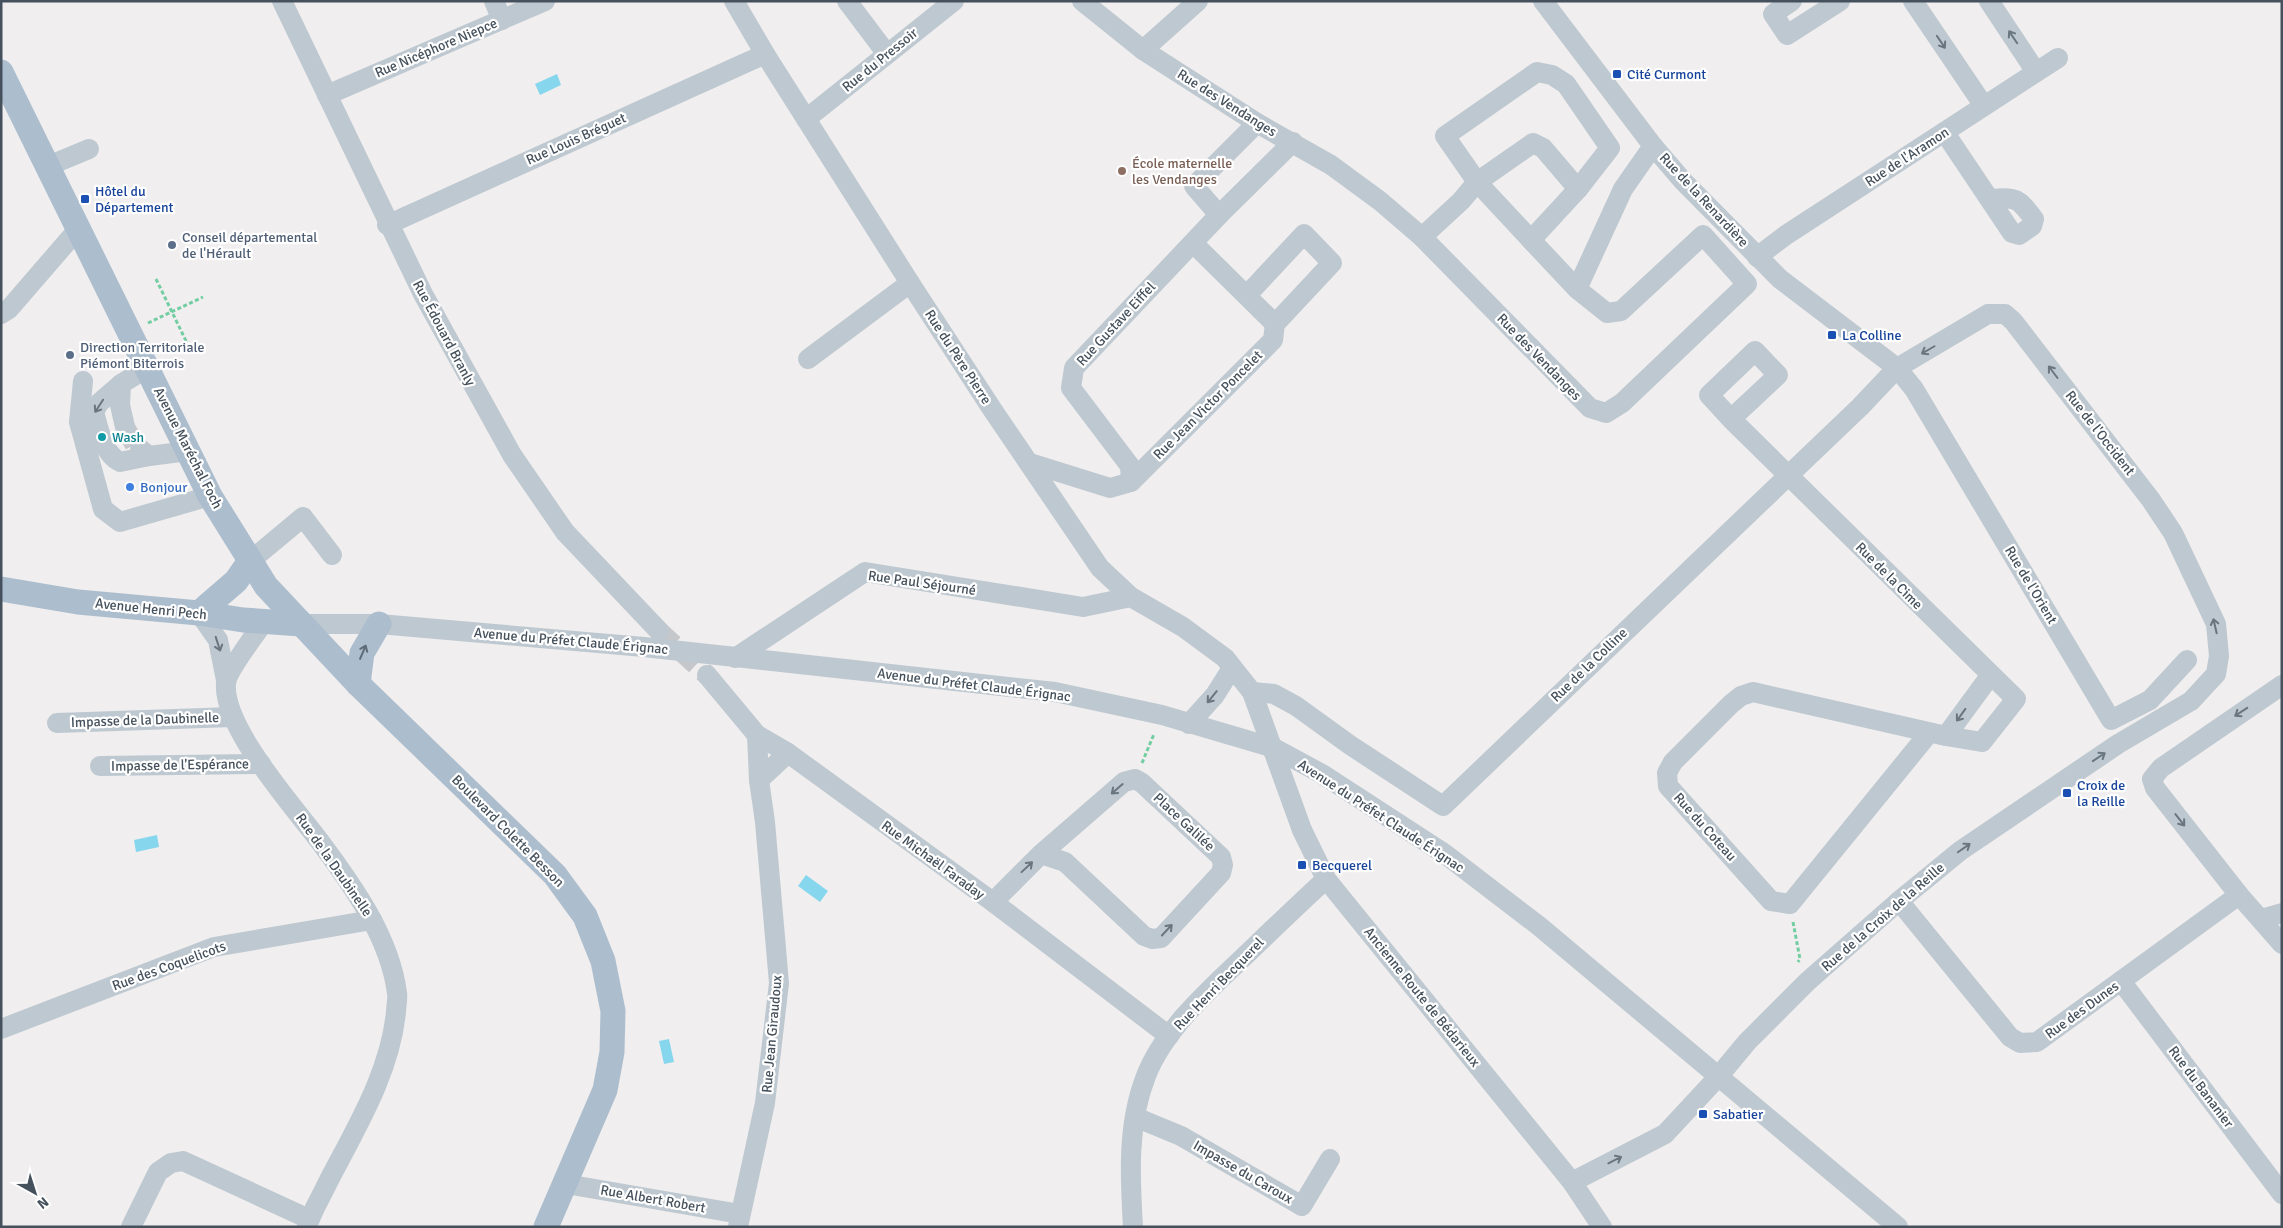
<svg xmlns="http://www.w3.org/2000/svg" width="2283" height="1228" font-family="Signika,sans-serif">
<style>
.water{fill:#86d7ee}
.lines{fill:none;stroke-linecap:round;stroke-linejoin:round}
.minor-tunnel{stroke:#c5c7ca;stroke-width:20;stroke-dasharray:20 10;stroke-linecap:butt}
.path{stroke:#72cea2;stroke-width:3;stroke-dasharray:4 2.5;stroke-linecap:butt}
.minor{stroke:#bec8d0;stroke-width:20}
.major{stroke:#acbdce;stroke-width:25}
.oneway{stroke:#69757f}
.oneway2{stroke:#5f6c78}
.transit-dot{fill:#1a4fb4;stroke:#fff;stroke-width:2}
.education-dot{fill:#8d6e63;stroke:#fff;stroke-width:2}
.service-dot{fill:#5c6f8a;stroke:#fff;stroke-width:2}
.culture-dot{fill:#0f9aa8;stroke:#fff;stroke-width:2}
.shop-dot{fill:#3f7fe0;stroke:#fff;stroke-width:2}
.labels{text-anchor:middle;dominant-baseline:central;stroke-width:4.5;stroke-linejoin:round;paint-order:stroke}
.street-label{font-size:14px;fill:#45515c;stroke:#fff}
.transit-label{font-size:14px;fill:#164399;stroke:#fff;text-anchor:start}
.education-label{font-size:14px;fill:#785e54;stroke:#fff;text-anchor:start}
.service-label{font-size:14px;fill:#4e5e75;stroke:#fff;text-anchor:start}
.culture-label{font-size:14px;fill:#0d838f;stroke:#fff;text-anchor:start}
.shop-label{font-size:14px;fill:#366cbe;stroke:#fff;text-anchor:start}
</style>
<rect width="100%" height="100%" fill="#f0eeee"/>
<g class="water">
<polygon points="557,74 561,85 540,95 535,84"/>
<polygon points="157,835 159,847 136,852 134,840"/>
<polygon points="806,875 828,891 820,902 798,886"/>
<polygon points="669,1039 674,1062 664,1064 659,1041"/>
</g>
<g class="lines">
<g class="minor-tunnel">
<polyline points="125,427 136,447"/>
<polyline points="659,631 707,675"/>
</g>
<g class="path">
<polyline points="156,279 187,343"/>
<polyline points="148,323 203,297"/>
<polyline points="1142,763 1154,734"/>
<polyline points="1793,922 1800,959 1798,962"/>
</g>
<g class="minor">
<polyline points="282,1 423,294 512,455 565,532 659,631"/>
<polyline points="494,1 502,20"/>
<polyline points="734,1 765,54 910,283 992,409 1100,568 1131,597 1183,627 1225,658 1252,692 1302,830 1326,879 1572,1182 1602,1227"/>
<polyline points="847,1 887,54"/>
<polyline points="1082,1 1143,50 1257,123 1331,165 1380,201 1422,237 1590,408 1606,413 1622,403 1747,284 1703,235 1621,311 1607,313 1577,289 1623,189 1653,146"/>
<polyline points="1543,1 1653,146 1683,181 1780,279 1897,368 1914,389 2111,720 2150,700 2187,660"/>
<polyline points="1792,1 1773,14 1787,35 1840,1"/>
<polyline points="1913,1 1984,106"/>
<polyline points="1989,1 2036,72"/>
<polyline points="1143,50 1198,1"/>
<polyline points="327,95 545,1"/>
<polyline points="806,119 954,1"/>
<path d="M1945,133L2012,233L2019,235L2032,226L2034,219C2018,198 2017,197 1991,199"/>
<polyline points="48,166 89,149"/>
<polyline points="1219,215 1194,186 1257,123"/>
<polyline points="387,225 765,54"/>
<polyline points="1422,237 1461,201 1477,182 1445,136 1537,72 1552,75 1566,84 1610,148 1578,189 1531,240 1577,289"/>
<polyline points="1531,240 1477,182 1533,143 1543,148 1578,189"/>
<polyline points="1193,243 1275,324"/>
<polyline points="1757,257 1786,235 2058,58"/>
<polyline points="1,314 9,309 79,228"/>
<polyline points="808,359 910,283"/>
<polyline points="83,381 79,422 103,509 120,522 210,496"/>
<path d="M121,384L99,403L94,412C99,430 103,453 120,462L149,456"/>
<polyline points="1731,419 1709,395 1755,351 1778,375 1731,419 2016,699 1982,742 1946,736 1990,676"/>
<polyline points="125,427 120,405 121,384 147,368"/>
<polyline points="140,449 149,456 188,451"/>
<polyline points="1030,463 1110,488 1131,482 1130,466 1071,388 1074,368 1219,215 1293,142"/>
<polyline points="1131,482 1273,340 1275,324 1332,263 1304,234 1247,295"/>
<polyline points="250,561 303,517 332,555"/>
<polyline points="199,613 218,640 226,680"/>
<path d="M264,622C256,633 227,672 226,683C222,727 294,807 321,843C353,886 390,938 397,993C398,999 396,1006 396,1012C390,1073 356,1128 328,1182C321,1197 312,1211 307,1227"/>
<polyline points="301,624 379,624 644,647 1055,692 1162,715 1274,748 1322,774 1445,854 1539,926 1898,1227"/>
<polyline points="735,658 865,572 1083,607 1131,597"/>
<polyline points="707,675 757,735 788,753 993,902 1169,1036"/>
<polyline points="2282,685 2161,768 2152,779 2155,788 2239,895 2282,944"/>
<polyline points="1252,692 1274,694 1296,706 1350,745 1443,806 1860,407 1897,368 1988,314 2005,314 2013,321 2151,500 2173,533 2216,624 2219,656 2216,674 2191,701 2118,744 1960,851 1899,901 1808,981 1747,1042 1718,1077 1665,1134 1572,1182"/>
<polyline points="57,723 233,717"/>
<polyline points="1189,724 1215,695 1232,668"/>
<polyline points="1929,733 1790,904 1771,901 1668,786 1667,773 1673,762 1731,704 1741,696 1753,692 1946,736"/>
<polyline points="100,766 261,764"/>
<polyline points="759,780 788,753"/>
<polyline points="1899,901 2010,1037 2020,1043 2037,1042 2239,895"/>
<polyline points="993,902 1041,854 1065,862 1144,936 1152,939 1161,938 1221,873 1223,865 1221,857 1142,783 1135,779 1124,782 1041,854"/>
<polyline points="2261,919 2282,913"/>
<polyline points="2121,981 2282,1194"/>
<polyline points="1,1029 214,947 372,920"/>
<polyline points="1135,1117 1181,1136 1302,1206 1330,1159"/>
<polyline points="566,1184 740,1214"/>
<polyline points="131,1227 158,1172 171,1163 183,1161 309,1219"/>
<polyline points="738,1227 765,1103 779,983 765,822 759,780 757,735"/>
<path d="M1133,1227C1130,1177 1127,1124 1146,1076C1164,1029 1212,987 1249,952C1275,927 1300,903 1326,879"/>
</g>
<g class="major">
<polyline points="1,72 210,496 266,586 358,684 555,875 585,916 603,961 613,1011 612,1052 605,1090 546,1227"/>
<polyline points="1,589 78,602 199,613 243,620 301,624"/>
<polyline points="199,613 236,581 250,561"/>
<polyline points="358,684 362,653 379,624"/>
</g>
</g>
<defs><path id="oneway-shaft" d="M-6 0H5M1.5-3L5.5 0L1.5 3" fill="none" stroke-width="1.6" stroke-linecap="round" stroke-linejoin="round" transform="scale(1.25)"/></defs>
<g class="oneway">
<use href="#oneway-shaft" transform="translate(2013 37) rotate(-124)"/>
<use href="#oneway-shaft" transform="translate(1941 42) rotate(56)"/>
<use href="#oneway-shaft" transform="translate(1928 350) rotate(150)"/>
<use href="#oneway-shaft" transform="translate(2053 372) rotate(-127)"/>
<use href="#oneway-shaft" transform="translate(99 406) rotate(123)"/>
<use href="#oneway-shaft" transform="translate(2215 626) rotate(-103)"/>
<use href="#oneway-shaft" transform="translate(218 644) rotate(72)"/>
<use href="#oneway-shaft" transform="translate(1212 697) rotate(129)"/>
<use href="#oneway-shaft" transform="translate(2241 712) rotate(147)"/>
<use href="#oneway-shaft" transform="translate(1961 715) rotate(126)"/>
<use href="#oneway-shaft" transform="translate(2099 757) rotate(-34)"/>
<use href="#oneway-shaft" transform="translate(1117 789) rotate(139)"/>
<use href="#oneway-shaft" transform="translate(2180 820) rotate(52)"/>
<use href="#oneway-shaft" transform="translate(1964 848) rotate(-35)"/>
<use href="#oneway-shaft" transform="translate(1027 867) rotate(-43)"/>
<use href="#oneway-shaft" transform="translate(1167 930) rotate(-47)"/>
<use href="#oneway-shaft" transform="translate(1615 1160) rotate(-27)"/>
</g>
<use class="oneway2" href="#oneway-shaft" transform="translate(363 652) rotate(-67)"/>
<g class="transit-dot">
<rect x="1612" y="69" width="10" height="10" rx="2.5"/>
<rect x="80" y="194" width="10" height="10" rx="2.5"/>
<rect x="1827" y="330" width="10" height="10" rx="2.5"/>
<rect x="2062" y="788" width="10" height="10" rx="2.5"/>
<rect x="1297" y="860" width="10" height="10" rx="2.5"/>
<rect x="1698" y="1109" width="10" height="10" rx="2.5"/>
</g>
<circle class="education-dot" cx="1122" cy="171" r="5"/>
<g class="service-dot">
<circle cx="172" cy="245" r="5"/>
<circle cx="70" cy="355" r="5"/>
</g>
<circle class="culture-dot" cx="102" cy="437" r="5"/>
<circle class="shop-dot" cx="130" cy="487" r="5"/>
<g class="labels">
<g class="street-label">
<text transform="translate(436 48) rotate(-23)">Rue Nicéphore Niepce</text>
<text transform="translate(880 60) rotate(-39)">Rue du Pressoir</text>
<text transform="translate(1227 103) rotate(32)">Rue des Vendanges</text>
<text transform="translate(576 139) rotate(-24)">Rue Louis Bréguet</text>
<text transform="translate(1907 157) rotate(-33)">Rue de l'Aramon</text>
<text transform="translate(1704 200) rotate(47)">Rue de la Renardière</text>
<text transform="translate(1116 324) rotate(-47)">Rue Gustave Eiffel</text>
<text transform="translate(444 333) rotate(62)">Rue Édouard Branly</text>
<text transform="translate(958 357) rotate(57)">Rue du Père Pierre</text>
<text transform="translate(1539 357) rotate(46)">Rue des Vendanges</text>
<text transform="translate(1208 405) rotate(-45)">Rue Jean Victor Poncelet</text>
<text transform="translate(2100 433) rotate(52)">Rue de l'Occident</text>
<text transform="translate(188 448) rotate(63)">Avenue Maréchal Foch</text>
<text transform="translate(1889 576) rotate(45)">Rue de la Cime</text>
<text transform="translate(922 583) rotate(8)">Rue Paul Séjourné</text>
<text transform="translate(2031 585) rotate(59)">Rue de l'Orient</text>
<text transform="translate(151 609) rotate(6)">Avenue Henri Pech</text>
<text transform="translate(571 641) rotate(5)">Avenue du Préfet Claude Érignac</text>
<text transform="translate(1589 665) rotate(-44)">Rue de la Colline</text>
<text transform="translate(974 685) rotate(7)">Avenue du Préfet Claude Érignac</text>
<text transform="translate(145 720) rotate(-2)">Impasse de la Daubinelle</text>
<text transform="translate(180 765) rotate(-1)">Impasse de l'Espérance</text>
<text transform="translate(1381 816) rotate(33)">Avenue du Préfet Claude Érignac</text>
<text transform="translate(1184 822) rotate(43)">Place Galilée</text>
<text transform="translate(1705 827) rotate(48)">Rue du Coteau</text>
<text transform="translate(508 831) rotate(45)">Boulevard Colette Besson</text>
<text transform="translate(933 860) rotate(36)">Rue Michaël Faraday</text>
<text transform="translate(334 865) rotate(55)">Rue de la Daubinelle</text>
<text transform="translate(1883 917) rotate(-41)">Rue de la Croix de la Reille</text>
<text transform="translate(169 966) rotate(-20)">Rue des Coquelicots</text>
<text transform="translate(1219 984) rotate(-46)">Rue Henri Becquerel</text>
<text transform="translate(1422 997) rotate(51)">Ancienne Route de Bédarieux</text>
<text transform="translate(2082 1010) rotate(-36)">Rue des Dunes</text>
<text transform="translate(772 1034) rotate(-85)">Rue Jean Giraudoux</text>
<text transform="translate(2201 1087) rotate(53)">Rue du Bananier</text>
<text transform="translate(1243 1172) rotate(30)">Impasse du Caroux</text>
<text transform="translate(653 1199) rotate(10)">Rue Albert Robert</text>
</g>
<g class="transit-label">
<text x="1627" y="74">Cité Curmont</text>
<text x="95" y="191">Hôtel du<tspan x="95" dy="16">Département</tspan></text>
<text x="1842" y="335">La Colline</text>
<text x="2077" y="785">Croix de<tspan x="2077" dy="16">la Reille</tspan></text>
<text x="1312" y="865">Becquerel</text>
<text x="1713" y="1114">Sabatier</text>
</g>
<g class="education-label">
<text x="1132" y="163">École maternelle<tspan x="1132" dy="16">les Vendanges</tspan></text>
</g>
<g class="service-label">
<text x="182" y="237">Conseil départemental<tspan x="182" dy="16">de l'Hérault</tspan></text>
<text x="80" y="347">Direction Territoriale<tspan x="80" dy="16">Piémont Biterrois</tspan></text>
</g>
<g class="culture-label">
<text x="112" y="437">Wash</text>
</g>
<g class="shop-label">
<text x="140" y="487">Bonjour</text>
</g>
</g>
<rect width="2283" height="1228" fill="none" stroke="#45515c" stroke-width="5"/>
<g transform="translate(35 1193) rotate(141)" stroke="#ffffff" stroke-width="4" paint-order="stroke">
<path d="M0-4L9 19L0 12L-9 19Z" fill="#45515c"/>
<text y="-8" font-size="14" font-weight="bold" text-anchor="middle" fill="#45515c">N</text>
</g>
</svg>
